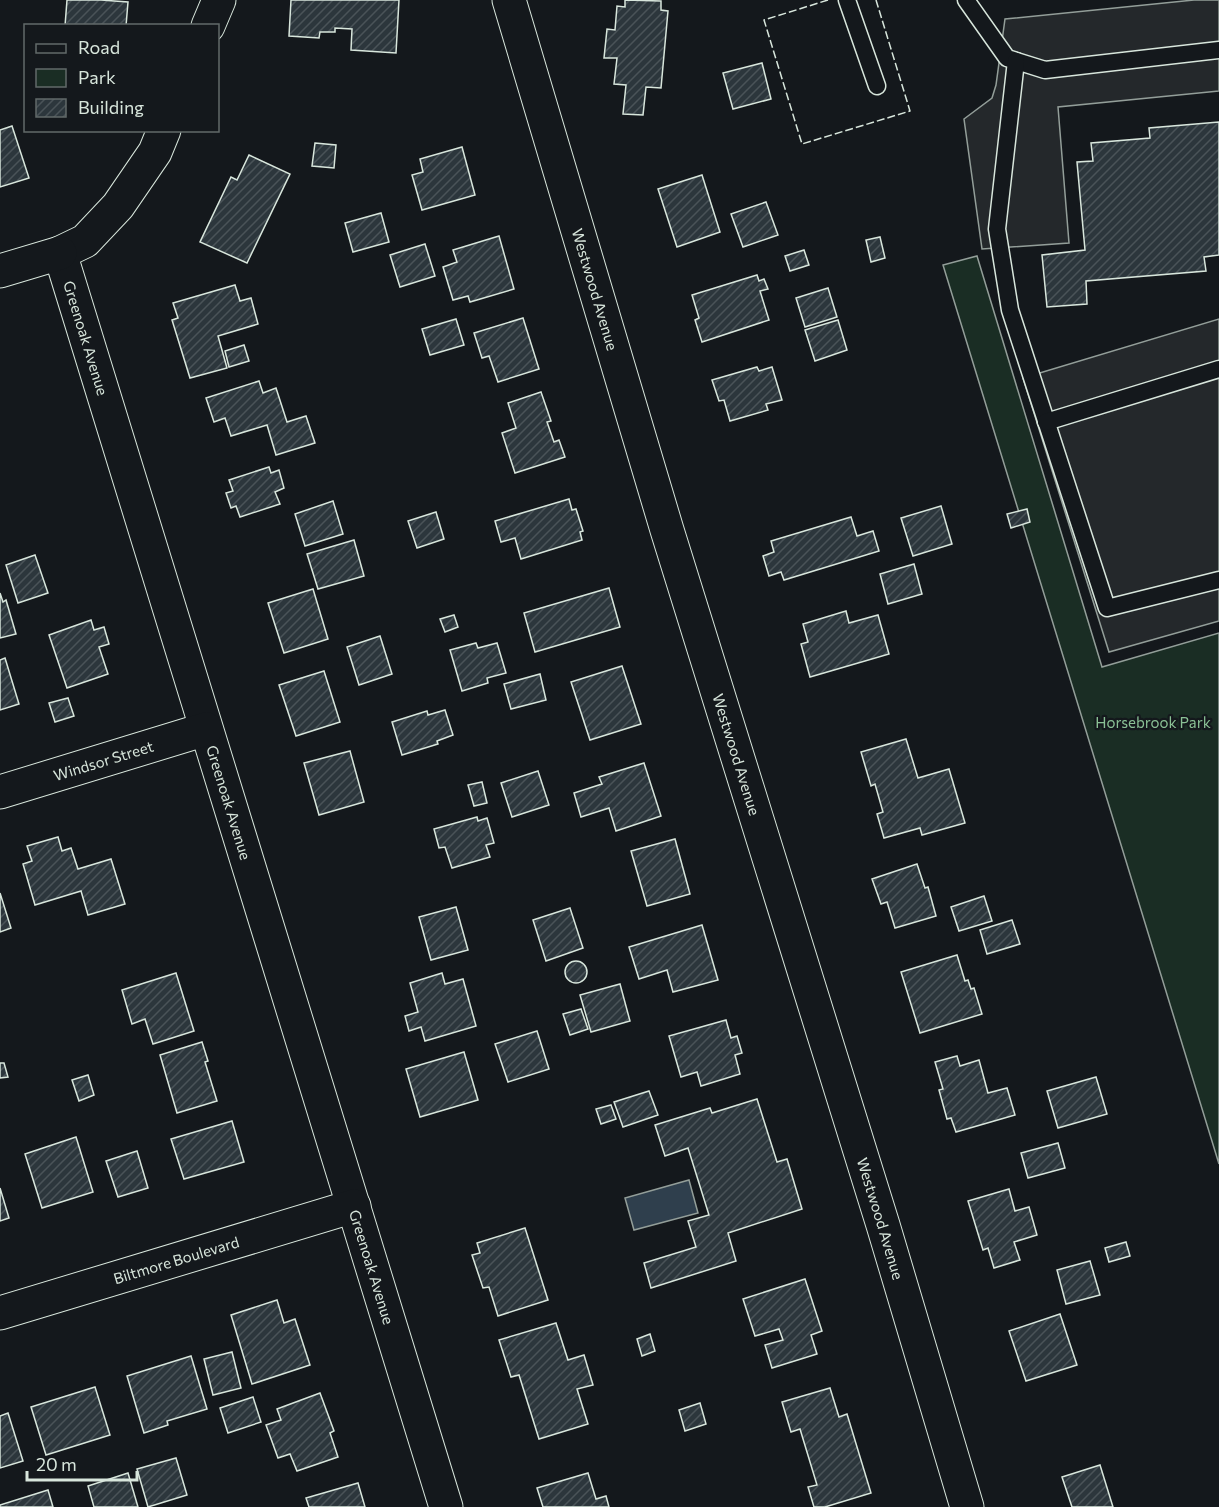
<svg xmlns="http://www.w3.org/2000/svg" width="1219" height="1507" font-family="Commissioner,sans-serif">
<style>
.park{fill:#1a2d24;stroke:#939e99;stroke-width:1.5}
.parking{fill:#24282b;stroke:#939e99;stroke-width:1.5}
.water{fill:#2f3f4d;stroke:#939e99;stroke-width:1.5}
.building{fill:url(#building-hatch);stroke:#d8e6dc;stroke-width:1.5}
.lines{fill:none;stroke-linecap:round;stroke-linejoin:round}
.lane-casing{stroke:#d8e6dc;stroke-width:19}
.street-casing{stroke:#d8e6dc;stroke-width:35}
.lane{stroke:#14181c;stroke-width:16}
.street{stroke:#14181c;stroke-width:33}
.fence{stroke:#d8e6dc;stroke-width:1.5;stroke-dasharray:8 3;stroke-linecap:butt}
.labels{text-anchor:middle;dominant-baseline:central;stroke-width:4.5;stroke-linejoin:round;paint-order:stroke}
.street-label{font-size:15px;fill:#d8e6dc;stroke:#14181c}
.park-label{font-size:15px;fill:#8ac095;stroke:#14181c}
</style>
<defs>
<pattern id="building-hatch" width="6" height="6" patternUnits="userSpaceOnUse" patternTransform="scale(1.5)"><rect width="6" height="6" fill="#2c363c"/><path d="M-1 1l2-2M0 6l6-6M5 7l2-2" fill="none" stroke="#4a5358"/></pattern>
</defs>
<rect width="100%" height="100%" fill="#14181c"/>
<polygon class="park" points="977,256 1102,667 1219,633 1219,1164 943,265"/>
<g class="parking">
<polygon points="1194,0 1219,0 1219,91 1058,107 1069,243 982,249 964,119 992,98 996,85 1005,19"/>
<polygon points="1219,319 1219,621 1109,652 1023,378"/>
</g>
<polygon class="water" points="689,1180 698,1213 634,1230 625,1198"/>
<g class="building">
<polygon points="67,0 101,0 128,2 126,26 65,26"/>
<polygon points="291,0 399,0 396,53 351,50 352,29 335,28 335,32 320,32 319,38 289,36"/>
<polygon points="625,0 661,1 661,10 668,11 661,88 646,87 643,115 623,114 626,85 614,84 617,58 604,58 607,29 615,30 617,6 625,7"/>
<polygon points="762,63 771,99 733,109 723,73"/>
<polygon points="1219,122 1219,255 1204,257 1206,271 1086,281 1087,304 1047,307 1042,255 1085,250 1077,162 1093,161 1091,143 1150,138 1149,128"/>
<polygon points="12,126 29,178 0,187 0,130"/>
<polygon points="315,143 336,145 334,168 312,166"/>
<polygon points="462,147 475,195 422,210 412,175 423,172 420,159"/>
<polygon points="249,155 290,174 247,263 200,242 231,177 237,180"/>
<polygon points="702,175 720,232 677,247 658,189"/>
<polygon points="766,202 778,235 743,247 731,214"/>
<polygon points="381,213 389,242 353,252 345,223"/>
<polygon points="499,236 514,289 470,302 468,296 453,300 443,267 457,262 453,250"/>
<polygon points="880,237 885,258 871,262 866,240"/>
<polygon points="425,244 435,276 400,287 390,255"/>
<polygon points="804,250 809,265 790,271 785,256"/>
<polygon points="757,275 759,281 764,279 768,289 760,291 769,320 702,342 695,320 699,318 692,295"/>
<polygon points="235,285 240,301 251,298 258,324 218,336 227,368 190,378 172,320 178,318 173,303"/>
<polygon points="828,288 837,317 805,327 796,298"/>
<polygon points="523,318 539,369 498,382 489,356 482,358 474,333"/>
<polygon points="456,319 464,345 430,355 422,329"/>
<polygon points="838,320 847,350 815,361 805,330"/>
<polygon points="244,345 249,361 229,367 225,351"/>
<polygon points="757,367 759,371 772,367 782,400 766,404 768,410 730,421 724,400 719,401 712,380"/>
<polygon points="259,381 263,393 276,388 287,422 306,416 315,443 276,455 267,425 231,436 225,418 214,422 206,398"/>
<polygon points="541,392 551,421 547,422 554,442 559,440 565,457 515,473 502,433 516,428 508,403"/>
<polygon points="269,467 271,473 279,470 284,488 275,492 280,504 240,517 236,506 231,508 226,493 233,491 229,480"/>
<polygon points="569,499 572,510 576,509 583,531 580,532 582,540 521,559 515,538 501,542 495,521"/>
<polygon points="333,501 343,534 305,546 295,514"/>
<polygon points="941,506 952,544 913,556 901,518"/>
<polygon points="1027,509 1030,522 1011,528 1007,514"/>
<polygon points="436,512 444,539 417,548 408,521"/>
<polygon points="851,517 857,536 873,531 879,551 784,580 781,572 769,576 763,556 774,552 771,541"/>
<polygon points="354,540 364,576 318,589 307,554"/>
<polygon points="35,555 48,593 18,603 6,565"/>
<polygon points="914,564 922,594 888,604 880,574"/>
<polygon points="609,588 620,627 535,652 524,613"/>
<polygon points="313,589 328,639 284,653 268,603"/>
<polygon points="0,593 3,602 6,600 16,634 0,638"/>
<polygon points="846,611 849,623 878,615 889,654 810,677 801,644 808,642 803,624"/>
<polygon points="454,615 458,627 445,632 440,619"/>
<polygon points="91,620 94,630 104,627 109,644 99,647 108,674 67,688 49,635"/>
<polygon points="380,636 392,674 359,685 347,647"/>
<polygon points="476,643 478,648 497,643 506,673 487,678 488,683 462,691 450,650"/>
<polygon points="5,658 19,704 0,710 0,660"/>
<polygon points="622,666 641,724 590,740 571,682"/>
<polygon points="324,671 340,722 296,736 279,685"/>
<polygon points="540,674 546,700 511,709 504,684"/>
<polygon points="68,698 74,716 55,722 49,703"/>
<polygon points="445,710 453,735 437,741 438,744 402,755 392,722 427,711 428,715"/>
<polygon points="906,739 918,778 949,769 965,823 922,835 920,828 884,838 877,814 883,812 875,784 871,786 861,752"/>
<polygon points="350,751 364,802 319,815 304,763"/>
<polygon points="644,763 661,816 616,831 609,808 581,817 574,793 602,784 599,777"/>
<polygon points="538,771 549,805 512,817 501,783"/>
<polygon points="482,782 487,803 474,806 468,785"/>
<polygon points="477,817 478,821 487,818 494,843 486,845 490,857 452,868 445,847 439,848 434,829"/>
<polygon points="58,837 62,851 71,848 78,869 111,859 125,904 88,915 81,891 35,905 23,864 32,861 27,846"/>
<polygon points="675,839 690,894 647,906 631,851"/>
<polygon points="917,864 925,888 928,887 936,916 895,928 887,902 881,904 872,879"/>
<polygon points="0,893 11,928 0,932"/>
<polygon points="984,896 992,921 959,931 951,907"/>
<polygon points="456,907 468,950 431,960 419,917"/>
<polygon points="570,908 583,948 546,961 533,920"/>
<polygon points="1012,920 1020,944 987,954 980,930"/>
<polygon points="702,925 718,980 673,992 667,970 639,979 629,947"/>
<polygon points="957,955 965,981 968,980 971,989 974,988 982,1014 920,1033 901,972"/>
<circle cx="576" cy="972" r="11"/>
<polygon points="176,973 194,1031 153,1044 145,1019 132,1024 122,990"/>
<polygon points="442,973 445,984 463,979 476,1026 425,1041 421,1027 409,1031 405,1016 418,1012 410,983"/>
<polygon points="620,984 630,1021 591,1032 580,995"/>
<polygon points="581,1009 588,1029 570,1035 563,1014"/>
<polygon points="726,1020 731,1038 737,1036 742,1053 735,1055 740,1074 701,1086 697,1072 681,1077 669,1036"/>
<polygon points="537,1031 549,1069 508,1082 495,1044"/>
<polygon points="202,1042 208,1061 205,1062 217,1101 177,1113 160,1055"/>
<polygon points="464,1052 478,1100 420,1117 406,1069"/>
<polygon points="957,1056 960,1066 979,1060 988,1093 1007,1088 1015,1115 956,1132 951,1118 947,1119 939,1090 943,1089 935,1062"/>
<polygon points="0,1063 4,1063 8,1077 0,1078"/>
<polygon points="88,1075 94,1095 79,1101 72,1080"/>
<polygon points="1096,1077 1107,1114 1058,1128 1047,1091"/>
<polygon points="649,1091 658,1115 623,1127 614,1102"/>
<polygon points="757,1099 777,1162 787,1159 802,1209 728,1233 736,1261 651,1288 644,1263 696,1247 688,1221 709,1215 688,1148 665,1156 655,1125 710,1108 712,1113"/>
<polygon points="611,1105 616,1119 601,1124 596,1109"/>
<polygon points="232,1121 244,1162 184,1179 171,1139"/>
<polygon points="76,1137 93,1192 42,1208 25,1154"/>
<polygon points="1058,1143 1065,1168 1028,1178 1021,1153"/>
<polygon points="137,1151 148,1188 118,1197 106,1161"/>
<polygon points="0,1188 9,1218 0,1221"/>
<polygon points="1009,1189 1015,1211 1029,1207 1037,1235 1014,1242 1020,1260 994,1268 988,1248 983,1250 968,1201"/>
<polygon points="525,1228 548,1300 498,1316 489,1287 483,1288 472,1255 480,1253 477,1243"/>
<polygon points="1126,1242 1130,1256 1109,1262 1105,1248"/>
<polygon points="1090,1261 1100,1295 1066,1304 1057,1270"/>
<polygon points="805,1279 822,1331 811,1335 817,1354 772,1368 765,1345 783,1340 779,1329 755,1336 743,1299"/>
<polygon points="277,1300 284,1323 295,1319 310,1365 252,1384 231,1315"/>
<polygon points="1060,1314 1077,1365 1026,1381 1009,1331"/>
<polygon points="556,1323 568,1360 584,1355 593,1385 577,1389 588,1424 539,1439 519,1375 511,1377 499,1340"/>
<polygon points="650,1334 655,1351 642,1356 637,1339"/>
<polygon points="232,1352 241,1388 213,1395 204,1359"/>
<polygon points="191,1356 207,1409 167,1421 168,1425 144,1433 127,1376"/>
<polygon points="95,1387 110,1435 46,1455 31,1407"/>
<polygon points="830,1388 839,1417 847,1414 871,1493 825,1507 814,1507 808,1487 817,1485 800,1429 791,1432 782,1402"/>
<polygon points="320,1393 334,1431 330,1433 338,1457 297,1471 290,1454 278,1458 266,1425 281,1420 277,1409"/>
<polygon points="253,1397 261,1422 228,1433 220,1408"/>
<polygon points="700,1403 706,1424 685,1431 679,1410"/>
<polygon points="8,1413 23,1461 0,1468 0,1416"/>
<polygon points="176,1458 187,1495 148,1507 137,1469"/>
<polygon points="1100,1465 1113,1507 1072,1507 1062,1477"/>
<polygon points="128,1473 138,1507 94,1507 88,1486"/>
<polygon points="588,1473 596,1499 606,1496 609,1507 543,1507 537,1488"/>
<polygon points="358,1483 365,1507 309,1507 306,1498"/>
<polygon points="48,1490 53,1507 0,1507 0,1505"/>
</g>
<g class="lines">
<defs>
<g id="lane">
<polyline points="847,0 877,86"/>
<polyline points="966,0 1007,58 1045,70 1219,50"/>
<polyline points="1016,61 997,229 1010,310 1107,608 1219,580"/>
<polyline points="1046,422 1219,369"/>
</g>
<g id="street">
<path id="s1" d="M509,0L667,530L883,1225L967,1507"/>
<polyline points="208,26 219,0"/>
<path id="s2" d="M164,130L155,152L118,206L85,241L60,253L446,1507"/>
<polyline points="0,271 60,253"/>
<path id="s3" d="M0,792L206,729"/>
<path id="s4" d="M0,1313L354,1206"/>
</g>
</defs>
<use href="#lane" class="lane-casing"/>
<use href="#street" class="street-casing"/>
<use href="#lane" class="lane"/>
<use href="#street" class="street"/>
<polyline class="fence" points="828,0 764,20 802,144 910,111 876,0"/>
</g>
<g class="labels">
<g class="street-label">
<text stroke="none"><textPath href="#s1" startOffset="302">Westwood Avenue</textPath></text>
<text stroke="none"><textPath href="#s2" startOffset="254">Greenoak Avenue</textPath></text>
<text stroke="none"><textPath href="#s1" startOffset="788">Westwood Avenue</textPath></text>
<text stroke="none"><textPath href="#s3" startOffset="108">Windsor Street</textPath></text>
<text stroke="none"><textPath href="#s2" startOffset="740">Greenoak Avenue</textPath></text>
<text stroke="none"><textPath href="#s1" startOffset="1274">Westwood Avenue</textPath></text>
<text stroke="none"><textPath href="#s4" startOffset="184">Biltmore Boulevard</textPath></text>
<text stroke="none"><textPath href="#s2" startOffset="1226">Greenoak Avenue</textPath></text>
</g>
<g class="park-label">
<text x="1153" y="722">Horsebrook Park</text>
</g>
</g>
<rect x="24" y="24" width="195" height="108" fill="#14181c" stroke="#626a69" stroke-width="1.5"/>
<rect x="36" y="44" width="30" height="9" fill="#14181c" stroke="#626a69" stroke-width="1.5"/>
<text x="78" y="54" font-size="18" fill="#d8e6dc">Road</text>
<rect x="36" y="69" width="30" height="18" fill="#1a2d24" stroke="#626a69" stroke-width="1.5"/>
<text x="78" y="84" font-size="18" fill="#d8e6dc">Park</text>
<rect x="36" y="99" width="30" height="18" fill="url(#building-hatch)" stroke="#626a69" stroke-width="1.5"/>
<text x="78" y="114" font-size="18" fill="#d8e6dc">Building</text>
<path d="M27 1471v9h110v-9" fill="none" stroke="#d8e6dc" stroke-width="3"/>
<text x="36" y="1471" font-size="18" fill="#d8e6dc" stroke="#14181c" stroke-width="4.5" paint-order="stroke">20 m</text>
</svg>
